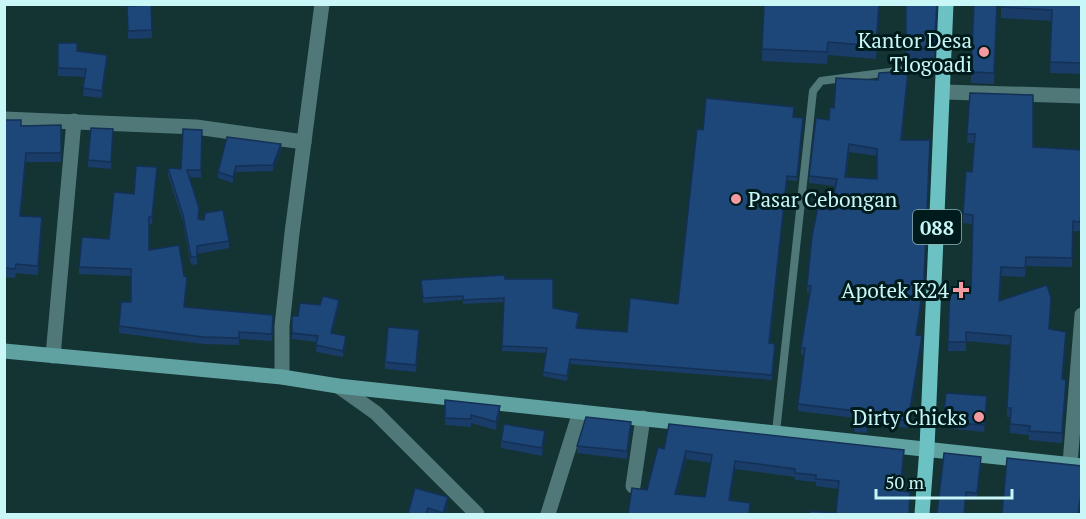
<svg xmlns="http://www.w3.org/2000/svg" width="1086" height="519" font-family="'PT Serif',serif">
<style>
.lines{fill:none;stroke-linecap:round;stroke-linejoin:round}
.service{stroke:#507878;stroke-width:8}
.minor{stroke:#507878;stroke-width:15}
.secondary{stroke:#60a2a1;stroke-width:15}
.primary{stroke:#6cc2c2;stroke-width:15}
.wall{fill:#193c68;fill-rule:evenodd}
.shaded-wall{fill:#143155}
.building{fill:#1d4679;stroke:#143155;stroke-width:1.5;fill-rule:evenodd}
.poi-dot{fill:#f49aa1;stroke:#001b1b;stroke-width:2}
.labels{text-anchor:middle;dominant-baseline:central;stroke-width:6;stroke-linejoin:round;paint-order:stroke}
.shield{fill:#001b1b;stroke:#8db4b4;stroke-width:1.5}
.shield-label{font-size:20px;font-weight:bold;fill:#c9f6f6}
.poi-label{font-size:21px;fill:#c9f6f6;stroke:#001b1b;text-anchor:end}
</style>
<rect width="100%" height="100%" fill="#143434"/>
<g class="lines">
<polyline class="service" points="776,432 813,91 821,81 828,80 944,65"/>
<g class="minor">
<polyline points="944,92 1082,96"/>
<polyline points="4,119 196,127 304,142"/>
<polyline points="53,356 74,121"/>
<polyline points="282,377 282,326 292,233 322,4"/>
<polyline points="338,386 376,413 477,514"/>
<polyline points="1070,464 1082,315"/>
<polyline points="633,486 643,418"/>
<polyline points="548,514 580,412"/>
</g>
<polyline class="secondary" points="4,351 282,377 338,386 1082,466"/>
<polyline class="primary" points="922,514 927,448 946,4"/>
</g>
<g class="wall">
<polygon points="880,4 876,59 828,55 827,64 762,61 762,49"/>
<polygon points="906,4 938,4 934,59 906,59"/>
<polygon points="1001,4 1082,4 1082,74 1050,73 1052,21 1001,18"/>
<polygon points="151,5 152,38 128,39 127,6"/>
<polygon points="997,16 994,84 971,83 971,72"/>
<polygon points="58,43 107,62 102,98 83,96 85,77 58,76"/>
<path d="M908,78L902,140L924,287L917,335L922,343L908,428L868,422L867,433L854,432L855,418L798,411V404L805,355H801V348L810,293H807V286L831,210L835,186L809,183V176L829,120L834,108L878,80ZM849,152L877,156V179L846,177Z"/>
<polygon points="970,93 1033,147 1082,150 1082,214 1080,231 1073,231 1072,267 1026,266 1025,277 1001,276 1000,301 1050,329 1066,342 1063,380 1066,389 1062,443 1029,440 1029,435 1010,433 1010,417 1007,417 1007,408 1010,345 966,341 966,351 948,351 950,289 971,290 973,224 963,223 963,214 972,172 974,143 967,143"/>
<polygon points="794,117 803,123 797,181 787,180 770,343 775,344 772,380 570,364 567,381 543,376 547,353 502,351 504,302 463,304 463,300 423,303 421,280 505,279 553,308 579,317 577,328 627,332 678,304 703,130"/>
<polygon points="4,120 21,126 61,125 61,162 26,162 21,216 42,226 38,275 16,273 15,278 4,277"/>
<polygon points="202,130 201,178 189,177 199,219 229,241 229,248 197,254 197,264 191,265 183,222 168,175 168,168 181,169"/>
<polygon points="113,137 111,169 88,167 88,160"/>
<polygon points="281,150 273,171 236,172 233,183 218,178 218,172"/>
<polygon points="157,174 152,224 149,224 149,250 184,276 187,284 184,307 273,315 272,341 239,339 239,345 203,344 119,333 119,326 131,302 131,276 79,274 79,267 109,239 134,194"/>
<polygon points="320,305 339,306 332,333 346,342 343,357 316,352 317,342 292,339 292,316 298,316"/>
<polygon points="419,337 416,372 385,369 385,362"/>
<polygon points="445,400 500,413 496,430 471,423 471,427 445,425"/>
<polygon points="987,403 984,432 954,429 954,420 944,419 944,412"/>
<polygon points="631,429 627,459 577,453 577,446"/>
<polygon points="545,439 542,456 501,448 501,441"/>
<path d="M664,449L904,458L901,491L909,514L836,513L838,489L816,486V482L795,480V477L735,469L730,500L750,511V514H628L632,488L647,490ZM686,459L711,463L705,497L677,494Z"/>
<polygon points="981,465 977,500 966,499 937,514"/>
<polygon points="415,488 448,506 445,514 408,514"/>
</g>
<g class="shaded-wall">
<polygon points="879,4 880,4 876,59 876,46"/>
<polygon points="937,4 938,4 934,59 934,49"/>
<polygon points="107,55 107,62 102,98 102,91"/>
<polygon points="908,71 908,78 901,147 901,140"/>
<polygon points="930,140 924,287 916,342 916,335"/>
<polygon points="281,144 281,150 273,171 273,165"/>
<polygon points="26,153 26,162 20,225 20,216"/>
<polygon points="236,166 236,172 233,183 233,177"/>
<polygon points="157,167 157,174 152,224 152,217"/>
<polygon points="42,217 42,226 38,275 38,266"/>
<polygon points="339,300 339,306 331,339 331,333"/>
<polygon points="1066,332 1066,342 1062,389 1062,379"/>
<polygon points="346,336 346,342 343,357 343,351"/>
<polygon points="922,336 922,343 908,428 908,421"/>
<polygon points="1066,380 1066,389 1062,443 1062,433"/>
<polygon points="500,406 500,413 496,430 496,422"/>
<polygon points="631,422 631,429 627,459 627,451"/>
<polygon points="545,431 545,439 542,456 542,448"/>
<polygon points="904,450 904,458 900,499 900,491"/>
<polygon points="686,451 686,459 675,501 675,494"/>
<polygon points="981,457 981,465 977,500 977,493"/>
<polygon points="735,461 735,469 729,508 729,500"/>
<polygon points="1082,488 1082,497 1079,514 1078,514"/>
<polygon points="448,497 448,506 445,514 443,514"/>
</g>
<g class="building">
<polygon points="764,4 879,4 876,46 828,42 827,52 762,49"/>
<polygon points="906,4 937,4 934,49 906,48"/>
<polygon points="974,4 997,5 994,73 971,72"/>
<polygon points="1001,4 1082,4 1082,63 1050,62 1052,10 1001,7"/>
<polygon points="151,5 152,30 128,31 127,6"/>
<polygon points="58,43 77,43 77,51 107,55 102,91 83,88 86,69 58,68"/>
<path d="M908,71L901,140H930L924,280L916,335L922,336L908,421L868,415L867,426L854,425L856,411L798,404L805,348H801L811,286H807L812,236L818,207L831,210L837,179L809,176L816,118L829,120L830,107L834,108L836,78L878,80L879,73ZM849,144L877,149V179L845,177Z"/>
<polygon points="970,93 1033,95 1033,147 1082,150 1082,205 1080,222 1073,221 1072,258 1026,257 1025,268 1001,267 999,301 1047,285 1051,298 1049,329 1066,332 1062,379 1066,380 1062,433 1029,431 1030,426 1010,424 1011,408 1007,408 1011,336 966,332 966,342 948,342 950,289 971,290 973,215 963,214 966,171 972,172 975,134 967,134"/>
<polygon points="706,98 794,107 793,117 803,118 797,177 787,176 769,343 775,344 772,375 570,359 567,376 543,372 547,348 502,346 504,298 463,300 463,296 423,298 421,280 505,275 505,279 553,279 553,308 579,313 576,328 627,332 630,298 678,304 697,129 703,130"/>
<polygon points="4,120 21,120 21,126 61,125 61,153 26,153 20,216 42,217 38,266 16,264 15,269 4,268"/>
<polygon points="91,128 113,129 111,162 88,160"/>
<polygon points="183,129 202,130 201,170 187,170 199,208 198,219 204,220 205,213 223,210 229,241 197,246 197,257 191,257 183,215 168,168 181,169"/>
<polygon points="227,137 281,144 273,165 236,166 233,177 218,172"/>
<polygon points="136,166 157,167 152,217 149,217 149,250 179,245 184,276 187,277 184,307 273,315 272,334 239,332 239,338 203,337 119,326 121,302 131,302 131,269 79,267 82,237 109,239 114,192 134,194"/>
<polygon points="323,296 339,300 331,333 346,336 343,351 316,345 318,336 292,333 292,316 298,316 300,303 320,305"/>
<polygon points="388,327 419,330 416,365 385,362"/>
<polygon points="946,393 987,396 984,425 954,423 955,413 944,412"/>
<polygon points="445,400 500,406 496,422 471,415 471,419 445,418"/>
<polygon points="586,417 631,422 627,451 577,446"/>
<polygon points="504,424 545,431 542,448 501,441"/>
<path d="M669,424L904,450L900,491L910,492L909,514H810V511L836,513L839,481L816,479V475L795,473V469L735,461L729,500L750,503L749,514H628L632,488L647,490L658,447L664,449ZM686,451L712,455L705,497L675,494Z"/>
<polygon points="944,453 981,457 977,493 966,492 964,514 937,514"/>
<polygon points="1007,458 1082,466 1082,488 1078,514 1002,514"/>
<polygon points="415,488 448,497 443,513 428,508 426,514 408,514"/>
</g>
<g class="poi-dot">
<circle cx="984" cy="52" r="6"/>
<circle cx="736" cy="199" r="6"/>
<path d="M958 281h6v6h6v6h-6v6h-6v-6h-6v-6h6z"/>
<circle cx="979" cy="417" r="6"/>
</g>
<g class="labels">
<rect class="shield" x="913" y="210" width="48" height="34" rx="4.5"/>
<g class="shield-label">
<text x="937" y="227">088</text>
</g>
<g class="poi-label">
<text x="972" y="40">Kantor Desa<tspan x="972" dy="24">Tlogoadi</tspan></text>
<text x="748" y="199" text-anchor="start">Pasar Cebongan</text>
<text x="949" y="290">Apotek K24</text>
<text x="967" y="417">Dirty Chicks</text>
</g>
</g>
<rect width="1086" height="519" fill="none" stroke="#c9f6f6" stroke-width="12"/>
<path d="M876 489v9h136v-9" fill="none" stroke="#c9f6f6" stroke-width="3"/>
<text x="885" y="489" font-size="18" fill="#c9f6f6" stroke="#001b1b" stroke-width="4.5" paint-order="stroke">50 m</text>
</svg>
